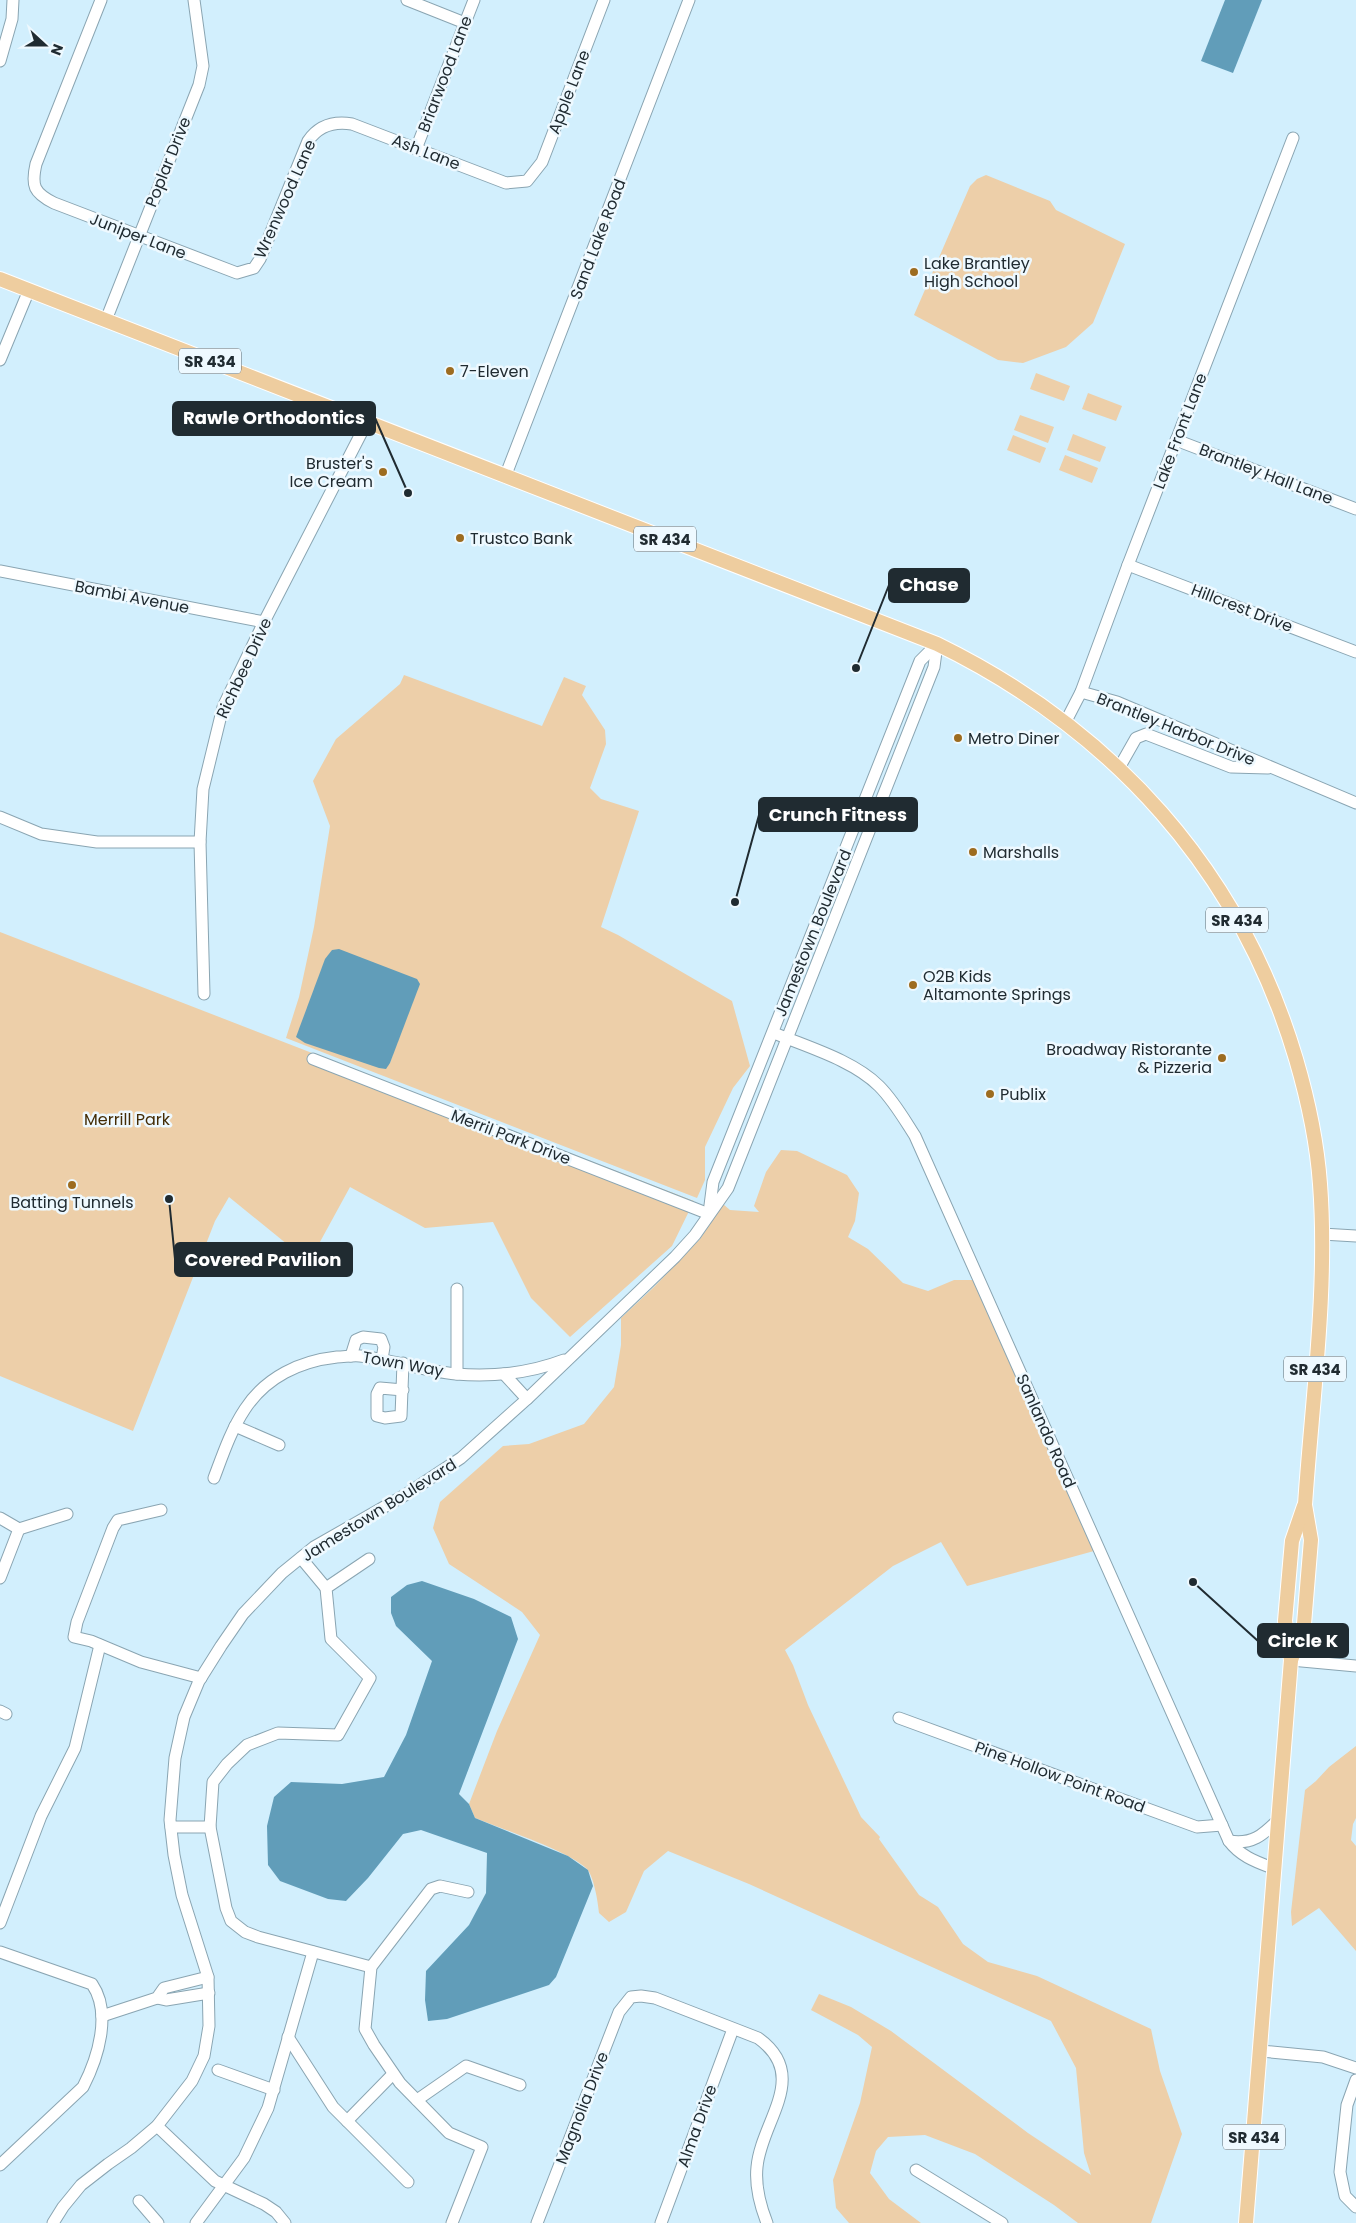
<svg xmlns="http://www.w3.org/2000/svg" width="1356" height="2223" font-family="Poppins,sans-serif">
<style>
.green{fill:#edcfa9;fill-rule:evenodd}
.water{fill:#619db9}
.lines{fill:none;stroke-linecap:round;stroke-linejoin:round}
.minor-casing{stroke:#8aa5b2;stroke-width:13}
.major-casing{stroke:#fff;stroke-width:16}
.minor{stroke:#fff;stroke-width:11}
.major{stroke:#eecd9f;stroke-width:14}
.poi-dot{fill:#9d6c20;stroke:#eef9ff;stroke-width:2}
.labels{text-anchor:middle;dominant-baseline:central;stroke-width:5;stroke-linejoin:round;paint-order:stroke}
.shield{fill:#eef9ff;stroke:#5e696f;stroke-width:1}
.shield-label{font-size:15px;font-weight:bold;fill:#202b31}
.street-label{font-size:16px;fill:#202b31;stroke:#eef9ff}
.poi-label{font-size:16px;fill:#202b31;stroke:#eef9ff;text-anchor:start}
.park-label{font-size:16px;fill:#442c05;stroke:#eef9ff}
.leader{fill:none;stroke:#202b31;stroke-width:2}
.callout-dot{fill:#202b31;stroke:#eef9ff;stroke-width:2}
.callout{fill:#202b31;stroke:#202b31;stroke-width:2}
.callout-label{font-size:18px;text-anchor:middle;font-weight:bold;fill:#fff}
</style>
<rect width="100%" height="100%" fill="#d2effd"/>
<g class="green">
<polygon points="986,175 1050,201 1056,210 1125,244 1093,323 1066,347 1023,363 998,360 914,315 970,186 977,179"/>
<polygon points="1036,373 1070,386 1064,401 1030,389"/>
<polygon points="1088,393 1122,406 1116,421 1082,409"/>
<polygon points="1020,415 1054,427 1048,443 1014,430"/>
<polygon points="1073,434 1106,447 1100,462 1067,450"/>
<polygon points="1013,435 1046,448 1040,463 1007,450"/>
<polygon points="1065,455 1098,468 1092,483 1059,470"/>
<path d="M404,675L542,726L564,677L586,686L582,695L605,730L606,744L590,788L601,799L639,811L601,927L618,935L732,1001L750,1066L733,1088L705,1147V1180L697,1198L286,1038L299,997L314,927L330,826L313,781L336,739L400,684ZM332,950L395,1047L390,1063Z"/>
<polygon points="0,932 694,1201 672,1246 570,1337 531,1298 493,1222 425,1228 350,1187 309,1262 229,1197 215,1221 133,1431 0,1376"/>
<path d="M781,1150L797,1151L847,1175L859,1193L855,1221L848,1237L868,1249L903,1283L928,1291L954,1280H973L1094,1551L967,1586L941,1542L893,1566L785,1650L793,1665L808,1705L861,1817L880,1837L879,1839L919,1895L938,1907L963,1944L988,1962L1037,1976L1151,2029L1160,2071L1182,2134L1151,2223H1078L1054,2205L975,2154L925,2135L888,2137L876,2151L870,2173L889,2199L921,2223H849L836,2208L833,2180L860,2103L872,2047L858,2035L811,2010L819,1994L851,2007L891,2031L1028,2133L1091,2175L1084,2153L1076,2068L1051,2021L749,1884L668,1851L644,1871L626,1912L609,1922L599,1913C598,1902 594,1877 587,1869C569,1851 502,1829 475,1818L469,1804L497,1731L540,1635L522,1612L449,1564L433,1528L440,1502L503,1446L529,1444L584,1424L614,1387L621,1345V1318L654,1287L700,1239L723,1204L730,1210L759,1212L754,1206L766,1172Z"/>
<polygon points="1356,1746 1356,1818 1353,1824 1351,1840 1356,1846 1356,1951 1319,1908 1292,1926 1291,1912 1305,1790 1316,1781 1329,1767"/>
</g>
<g class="water">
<polygon points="1225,0 1262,0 1233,73 1201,61"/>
<polygon points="339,949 417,979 420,984 390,1063 386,1069 379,1068 305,1043 296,1037 325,959 332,950"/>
<polygon points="422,1581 474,1599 511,1617 518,1639 459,1794 469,1804 475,1818 568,1856 588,1870 593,1886 556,1977 549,1985 447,2019 428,2021 425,2000 426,1971 469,1925 486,1893 487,1853 421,1830 403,1834 368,1878 346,1901 328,1899 280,1881 268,1865 267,1826 274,1797 291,1782 342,1784 384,1777 406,1735 432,1661 396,1626 391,1613 391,1597 407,1585"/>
</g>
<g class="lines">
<defs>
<g id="minor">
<path d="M101,0L36,164C31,186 34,193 54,203L237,273L254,268L260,259L308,141C319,125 334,121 352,124L506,183L527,181L542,162L604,0"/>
<polyline points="407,0 465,23"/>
<polyline points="0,61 12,19 13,0"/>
<polyline points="416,149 474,0"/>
<polyline points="106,320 199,85 203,66 194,0"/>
<polyline points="0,360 29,290"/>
<polyline points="1176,440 1356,509"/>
<polyline points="505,477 689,0"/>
<polyline points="1128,565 1356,652"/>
<polyline points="0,571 264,622"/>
<polyline points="1081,692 1117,702 1356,803"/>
<polyline points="1065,723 1081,692 1128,565 1293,138"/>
<polyline points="1119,768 1136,738 1146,734 1231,767 1268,768"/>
<polyline points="0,817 41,834 97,842 200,842"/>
<polyline points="204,994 200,842 203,789 223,707 264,622 367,422"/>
<path d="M774,1033C807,1047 853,1060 879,1086C894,1101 904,1119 915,1136L1229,1841C1241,1857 1257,1862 1275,1869"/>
<polyline points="313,1059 709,1214"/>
<polyline points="709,1213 713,1182 920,661 937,644"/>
<polyline points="1322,1234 1356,1236"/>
<polyline points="351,1356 356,1340 363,1337 381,1339 384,1347 382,1359"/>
<polyline points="457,1374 457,1289"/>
<polyline points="504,1374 527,1399"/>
<polyline points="403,1390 380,1388 377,1394 377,1416 385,1418 401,1416 403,1363"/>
<polyline points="235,1426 279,1445"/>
<path d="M214,1478C223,1454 231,1430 245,1409C266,1377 300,1361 337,1357C344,1357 353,1355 360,1356C392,1360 424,1371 456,1374C493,1377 530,1373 564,1360"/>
<polyline points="161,1510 118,1520 113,1528 77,1622 74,1637 91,1641 141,1662 201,1678"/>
<polyline points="0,1518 19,1529"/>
<polyline points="19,1529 67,1514"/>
<polyline points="301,1558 326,1588"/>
<polyline points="369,1559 326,1588 331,1639 370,1678 338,1735 278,1733 247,1745 227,1764 213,1782 210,1827 226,1908 231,1921 245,1932 258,1937 371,1967"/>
<polyline points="0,1578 19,1529"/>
<polyline points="1291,1660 1356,1666"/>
<polyline points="0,1711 6,1714"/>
<polyline points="899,1718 1197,1827 1222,1825"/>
<polyline points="171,1827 210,1827"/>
<path d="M1229,1841C1252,1845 1263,1835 1278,1820"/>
<polyline points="0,1923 41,1816 75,1748 100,1645"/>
<path d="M0,1952L92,1984C112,2013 98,2058 83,2087L0,2165"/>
<polyline points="157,1998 166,2000 209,1993"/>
<polyline points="102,2016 157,1998 164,1988 208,1977"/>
<polyline points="288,2037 333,2107 408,2182"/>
<polyline points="1261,2051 1323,2057 1356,2068"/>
<polyline points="218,2070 274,2090"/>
<polyline points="1356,2080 1347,2105 1340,2172 1345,2196 1356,2207"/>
<polyline points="417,2100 466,2066 520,2085"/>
<polyline points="347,2121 393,2074"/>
<polyline points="157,2126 215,2181 264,2204 276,2212 285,2223"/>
<polyline points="916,2170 1002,2223"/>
<polyline points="139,2201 158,2223"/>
<polyline points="53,2223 63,2207 81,2185 108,2164 131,2148 157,2126 192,2081 204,2056 209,2026 208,1977 182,1895 174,1855 170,1820 175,1758 184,1717 199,1681 221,1646 243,1614 282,1573 314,1547 405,1495 461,1458 527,1399 675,1257 695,1235 728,1188 934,667 937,644"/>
<polyline points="196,2223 244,2158 268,2108 313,1952"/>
<polyline points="452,2223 482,2147 449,2133 400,2083 374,2045 365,2029 371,1967 431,1889 440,1886 468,1892"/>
<path d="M537,2223L619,2012L631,1997L641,1996L655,1998L758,2038C811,2076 761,2121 757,2167C755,2186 760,2205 767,2223"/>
<polyline points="661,2223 733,2029"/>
</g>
<g id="major">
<path d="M0,279L937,644C1113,730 1240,870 1296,1059C1308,1100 1317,1142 1320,1184C1328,1288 1312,1401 1305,1505L1311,1540L1304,1624L1291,1660"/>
<polyline points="1246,2223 1291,1660 1285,1621 1292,1541 1304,1506"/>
</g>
</defs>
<use href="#minor" class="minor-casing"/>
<use href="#major" class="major-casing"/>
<use href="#minor" class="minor"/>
<use href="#major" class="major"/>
</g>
<g class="poi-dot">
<circle cx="914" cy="272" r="5"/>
<circle cx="450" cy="371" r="5"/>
<circle cx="383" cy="472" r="5"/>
<circle cx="460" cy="538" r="5"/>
<circle cx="958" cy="738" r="5"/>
<circle cx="973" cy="852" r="5"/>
<circle cx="913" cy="985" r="5"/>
<circle cx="1222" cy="1058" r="5"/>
<circle cx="990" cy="1094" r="5"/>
<circle cx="72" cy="1185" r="5"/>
</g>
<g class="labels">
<g class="shield">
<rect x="179" y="348.5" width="62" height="25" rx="4"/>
<rect x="634" y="526.5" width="62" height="25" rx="4"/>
<rect x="1206" y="907.5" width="62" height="25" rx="4"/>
<rect x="1284" y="1356.5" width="62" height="25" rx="4"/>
<rect x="1223" y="2124.5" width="62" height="25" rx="4"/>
</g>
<g class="shield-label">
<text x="210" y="361">SR 434</text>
<text x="665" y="539">SR 434</text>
<text x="1237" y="920">SR 434</text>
<text x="1315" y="1369">SR 434</text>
<text x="1254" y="2137">SR 434</text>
</g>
<g class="street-label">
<text transform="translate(445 74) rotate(-69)">Briarwood Lane</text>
<text transform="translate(569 92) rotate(-69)">Apple Lane</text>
<text transform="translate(426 152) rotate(21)">Ash Lane</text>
<text transform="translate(168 162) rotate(-68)">Poplar Drive</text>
<text transform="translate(285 199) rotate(-66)">Wrenwood Lane</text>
<text transform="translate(138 236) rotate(21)">Juniper Lane</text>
<text transform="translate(598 239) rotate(-69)">Sand Lake Road</text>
<text transform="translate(1180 431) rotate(-69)">Lake Front Lane</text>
<text transform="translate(1266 474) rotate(21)">Brantley Hall Lane</text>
<text transform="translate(132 597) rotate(11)">Bambi Avenue</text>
<text transform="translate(1242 608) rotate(21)">Hillcrest Drive</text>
<text transform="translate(244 668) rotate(-65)">Richbee Drive</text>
<text transform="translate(1176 729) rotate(22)">Brantley Harbor Drive</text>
<text transform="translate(813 933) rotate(-68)">Jamestown Boulevard</text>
<text transform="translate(511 1137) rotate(21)">Merril Park Drive</text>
<text transform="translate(403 1364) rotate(10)">Town Way</text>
<text transform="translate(1046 1431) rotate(66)">Sanlando Road</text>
<text transform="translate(379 1510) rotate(-32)">Jamestown Boulevard</text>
<text transform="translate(1060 1777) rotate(20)">Pine Hollow Point Road</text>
<text transform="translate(582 2108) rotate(-69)">Magnolia Drive</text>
<text transform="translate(697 2126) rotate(-70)">Alma Drive</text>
</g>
<g class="poi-label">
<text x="924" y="263">Lake Brantley<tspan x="924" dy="18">High School</tspan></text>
<text x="460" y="371">7-Eleven</text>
<text x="373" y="463" text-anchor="end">Bruster's<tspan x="373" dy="18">Ice Cream</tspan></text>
<text x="470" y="538">Trustco Bank</text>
<text x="968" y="738">Metro Diner</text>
<text x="983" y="852">Marshalls</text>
<text x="923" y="976">O2B Kids<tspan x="923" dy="18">Altamonte Springs</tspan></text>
<text x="1212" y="1049" text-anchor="end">Broadway Ristorante<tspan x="1212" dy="18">&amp; Pizzeria</tspan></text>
<text x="1000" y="1094">Publix</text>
<text x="72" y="1202" text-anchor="middle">Batting Tunnels</text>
</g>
<g class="park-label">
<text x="127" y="1119">Merrill Park</text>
</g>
</g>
<path class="leader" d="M408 493L375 418M856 668L889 585M735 902L759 815M169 1199L175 1259M1193 1582L1258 1641"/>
<g class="callout-dot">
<circle cx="408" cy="493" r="5"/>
<circle cx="856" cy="668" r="5"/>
<circle cx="735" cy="902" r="5"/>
<circle cx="169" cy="1199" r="5"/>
<circle cx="1193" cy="1582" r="5"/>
</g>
<g class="callout">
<rect x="173" y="402" width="202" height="33" rx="5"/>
<rect x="889" y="569" width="80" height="33" rx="5"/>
<rect x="759" y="798" width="158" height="33" rx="5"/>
<rect x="175" y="1243" width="177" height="33" rx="5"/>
<rect x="1258" y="1624" width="90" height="33" rx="5"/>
</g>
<g class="callout-label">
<text x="274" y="424">Rawle Orthodontics</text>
<text x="929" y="591">Chase</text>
<text x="838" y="821">Crunch Fitness</text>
<text x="263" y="1266">Covered Pavilion</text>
<text x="1303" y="1647">Circle K</text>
</g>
<g transform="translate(45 45) rotate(111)" stroke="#eef9ff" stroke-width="4" paint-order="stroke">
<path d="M0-4L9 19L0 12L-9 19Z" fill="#202b31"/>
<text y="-8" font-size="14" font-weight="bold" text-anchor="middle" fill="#202b31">N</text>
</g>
</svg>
